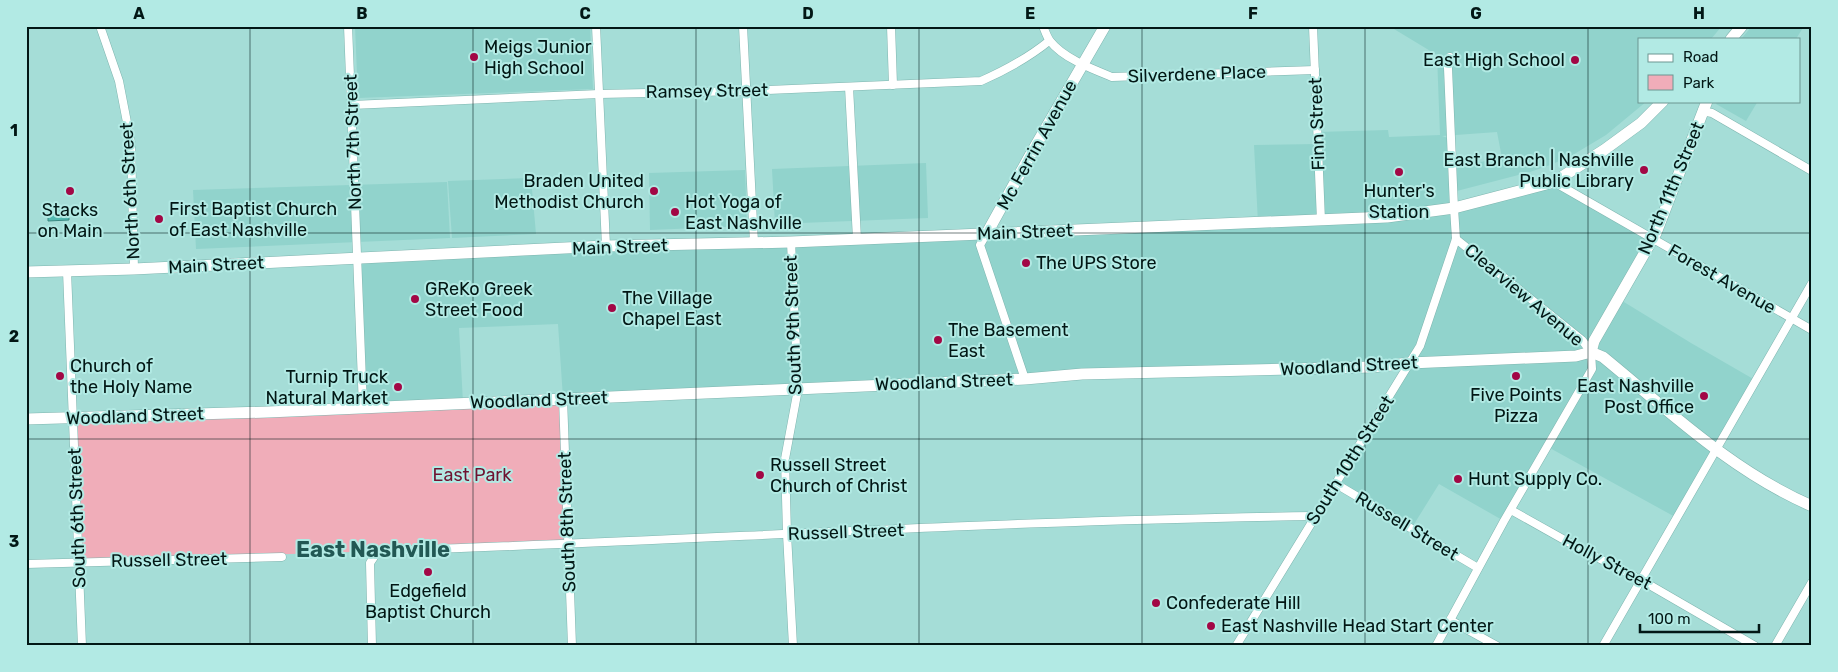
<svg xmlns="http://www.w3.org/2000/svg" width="1838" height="672" font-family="Rubik,sans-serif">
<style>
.built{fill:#91d3cc;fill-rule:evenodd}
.green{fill:#f0adb9}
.water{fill:#53bab1;stroke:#3b8982}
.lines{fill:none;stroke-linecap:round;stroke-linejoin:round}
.street-casing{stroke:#7fb5af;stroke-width:9}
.secondary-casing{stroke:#7fb5af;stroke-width:12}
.street{stroke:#fff;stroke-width:8}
.secondary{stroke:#fff;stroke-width:11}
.grid{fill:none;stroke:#021715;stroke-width:1;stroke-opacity:0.55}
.poi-dot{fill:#a20745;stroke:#b2eae4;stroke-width:2}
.labels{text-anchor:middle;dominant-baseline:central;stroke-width:4;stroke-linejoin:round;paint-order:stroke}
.poi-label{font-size:18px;fill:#021715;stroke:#b2eae4;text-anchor:start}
.street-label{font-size:18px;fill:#021715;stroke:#b2eae4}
.park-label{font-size:18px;fill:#6f1230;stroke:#b2eae4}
.district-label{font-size:22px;font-weight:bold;fill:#225854;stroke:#b2eae4}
.neatline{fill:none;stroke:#021715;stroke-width:2}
.grid-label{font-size:16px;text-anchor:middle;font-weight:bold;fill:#021715}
</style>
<rect width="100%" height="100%" fill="#a5ddd7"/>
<g class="built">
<polygon points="355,26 590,26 593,89 358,98"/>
<path d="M1389,26H1722L1711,39H1639V101H1647L1606,135L1571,156L1550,165L1530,172L1453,192L1454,208L1554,182L1652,240L1619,299L1691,343L1755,380L1677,518L1548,447L1504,521L1439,484L1411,529L1336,484L1410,364L563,398L558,324L459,328L463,403L363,407L357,258L1258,223L1254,145L1317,144V132L1388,130L1389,137L1440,135L1437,55ZM1497,132L1502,158L1453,167L1451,139L1442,136Z"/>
<polygon points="1752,26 1804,26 1796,39 1741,39"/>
<polygon points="1718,101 1758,101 1746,121 1716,104"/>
<polygon points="926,163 928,218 775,224 772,169"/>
<polygon points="745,170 747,226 650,230 649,173"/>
<polygon points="531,178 536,234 452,238 448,181"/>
<polygon points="447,182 450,238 196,249 193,190"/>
</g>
<polygon class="green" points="563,398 567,545 78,561 73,417"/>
<polygon class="water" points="57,206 69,211 69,220 48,221 48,212 52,208"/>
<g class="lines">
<defs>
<g id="street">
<polyline points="100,26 119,81 131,143 134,269"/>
<polyline points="348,26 363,407"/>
<polyline points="596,26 606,246"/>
<polyline points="743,26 754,243"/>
<polyline points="891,26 893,85"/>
<path d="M1043,26C1045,31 1047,37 1050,41C1063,58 1092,69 1112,77L1315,70"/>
<polyline points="1313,26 1321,221"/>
<polyline points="849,87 857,239"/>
<path d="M352,105L599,94L745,91L981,81C1006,70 1028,58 1049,41"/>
<polyline points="1702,111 1712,113 1812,171"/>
<polyline points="1554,182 1812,330"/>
<polyline points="987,233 980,245 1025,379"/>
<polyline points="791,242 798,389 785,459 787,534 793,646"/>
<polyline points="67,271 82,646"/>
<polyline points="563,398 572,646"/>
<polyline points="1336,484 1478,568"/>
<polyline points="1511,510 1577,547 1641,580 1755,646"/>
<polyline points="26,564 282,557"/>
<polyline points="1450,620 1497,646"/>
<path d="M372,646L370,563L378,551C690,541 1002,520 1315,516"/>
<polyline points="1236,646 1420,346 1456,239 1454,208 1448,68 1450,57"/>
<polyline points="1436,646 1504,521 1592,369 1591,352 1582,340 1456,239"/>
<polyline points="1603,646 1812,283"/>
<polyline points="1775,646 1812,582"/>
</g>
<g id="secondary">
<polyline points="1731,39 1742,26"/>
<polyline points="987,233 1032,152 1105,26"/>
<polyline points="26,272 134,269 606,246 791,242 1387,217 1454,208 1554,182 1604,150 1641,123 1663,101"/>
<polyline points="1591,352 1594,341 1656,233 1707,101"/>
<path d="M26,419L268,412L1025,379L1082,374L1372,367L1410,363L1576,356L1591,352L1603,357C1669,411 1733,472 1812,506"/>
</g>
</defs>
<use href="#street" class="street-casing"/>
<use href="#secondary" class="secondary-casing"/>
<use href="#street" class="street"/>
<use href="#secondary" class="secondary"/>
</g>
<path class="grid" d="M250,26V646M473,26V646M696,26V646M919,26V646M1142,26V646M1365,26V646M1588,26V646M26,233H1812M26,439H1812"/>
<g class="poi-dot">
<circle cx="474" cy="57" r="5"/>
<circle cx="1575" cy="60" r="5"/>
<circle cx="1644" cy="170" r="5"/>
<circle cx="1399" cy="172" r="5"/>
<circle cx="70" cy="191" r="5"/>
<circle cx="654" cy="191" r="5"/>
<circle cx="675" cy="212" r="5"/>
<circle cx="159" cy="219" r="5"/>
<circle cx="1026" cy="263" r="5"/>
<circle cx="415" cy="299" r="5"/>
<circle cx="612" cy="308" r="5"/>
<circle cx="938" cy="340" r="5"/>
<circle cx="60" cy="376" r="5"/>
<circle cx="1516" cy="376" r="5"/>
<circle cx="398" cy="387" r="5"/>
<circle cx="1704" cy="396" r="5"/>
<circle cx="760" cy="475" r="5"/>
<circle cx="1458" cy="479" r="5"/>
<circle cx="428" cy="572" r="5"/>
<circle cx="1156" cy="603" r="5"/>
<circle cx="1211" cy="626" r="5"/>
</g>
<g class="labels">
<g class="poi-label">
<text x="484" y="47">Meigs Junior<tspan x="484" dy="21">High School</tspan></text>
<text x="1565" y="60" text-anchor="end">East High School</text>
<text x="1634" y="160" text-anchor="end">East Branch | Nashville<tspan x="1634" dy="21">Public Library</tspan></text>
<text x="644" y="181" text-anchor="end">Braden United<tspan x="644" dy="21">Methodist Church</tspan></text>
<text x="1399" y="191" text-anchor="middle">Hunter's<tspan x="1399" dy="21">Station</tspan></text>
<text x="685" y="202">Hot Yoga of<tspan x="685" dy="21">East Nashville</tspan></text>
<text x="169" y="209">First Baptist Church<tspan x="169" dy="21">of East Nashville</tspan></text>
<text x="70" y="210" text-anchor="middle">Stacks<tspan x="70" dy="21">on Main</tspan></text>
<text x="1036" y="263">The UPS Store</text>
<text x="425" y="289">GReKo Greek<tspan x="425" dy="21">Street Food</tspan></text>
<text x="622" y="298">The Village<tspan x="622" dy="21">Chapel East</tspan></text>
<text x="948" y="330">The Basement<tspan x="948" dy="21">East</tspan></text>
<text x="70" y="366">Church of<tspan x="70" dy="21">the Holy Name</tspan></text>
<text x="388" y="377" text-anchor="end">Turnip Truck<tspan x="388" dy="21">Natural Market</tspan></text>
<text x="1694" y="386" text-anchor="end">East Nashville<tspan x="1694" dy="21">Post Office</tspan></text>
<text x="1516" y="395" text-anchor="middle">Five Points<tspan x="1516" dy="21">Pizza</tspan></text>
<text x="770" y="465">Russell Street<tspan x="770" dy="21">Church of Christ</tspan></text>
<text x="1468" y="479">Hunt Supply Co.</text>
<text x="428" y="591" text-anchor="middle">Edgefield<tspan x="428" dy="21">Baptist Church</tspan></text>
<text x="1166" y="603">Confederate Hill</text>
<text x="1221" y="626">East Nashville Head Start Center</text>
</g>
<g class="street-label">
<text transform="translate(1197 74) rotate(-2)">Silverdene Place</text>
<text transform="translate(707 91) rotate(-1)">Ramsey Street</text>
<text transform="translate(1317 124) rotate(-92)">Finn Street</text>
<text transform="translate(353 142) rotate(-92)">North 7th Street</text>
<text transform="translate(1037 145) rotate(-61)">Mc Ferrin Avenue</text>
<text transform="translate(1671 188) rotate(-67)">North 11th Street</text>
<text transform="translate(130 191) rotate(-93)">North 6th Street</text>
<text transform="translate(1025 232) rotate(-2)">Main Street</text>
<text transform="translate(620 247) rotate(-2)">Main Street</text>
<text transform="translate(216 265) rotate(-3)">Main Street</text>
<text transform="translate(1722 279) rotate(30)">Forest Avenue</text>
<text transform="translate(1524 295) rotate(40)">Clearview Avenue</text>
<text transform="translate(793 325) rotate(-92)">South 9th Street</text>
<text transform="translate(1349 366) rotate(-3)">Woodland Street</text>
<text transform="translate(944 382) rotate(-2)">Woodland Street</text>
<text transform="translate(539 400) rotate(-2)">Woodland Street</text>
<text transform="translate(135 416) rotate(-2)">Woodland Street</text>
<text transform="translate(1350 460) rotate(-58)">South 10th Street</text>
<text transform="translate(77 518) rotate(-92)">South 6th Street</text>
<text transform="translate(567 522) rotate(-92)">South 8th Street</text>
<text transform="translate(1407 526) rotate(31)">Russell Street</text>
<text transform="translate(846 532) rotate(-2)">Russell Street</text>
<text transform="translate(169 560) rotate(-1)">Russell Street</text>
<text transform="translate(1607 562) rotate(28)">Holly Street</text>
</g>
<g class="park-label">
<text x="472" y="475">East Park</text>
</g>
<g class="district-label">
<text x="373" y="549">East Nashville</text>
</g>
</g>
<rect width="1838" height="672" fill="none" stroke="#b2eae4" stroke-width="55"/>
<rect x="1638" y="38" width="162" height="65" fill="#b2eae4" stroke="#6c9691"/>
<rect x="1648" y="54" width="25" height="8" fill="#ffffff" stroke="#6c9691"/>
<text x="1683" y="62" font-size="15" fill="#021715">Road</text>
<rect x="1648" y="75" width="25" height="15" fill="#f0adb9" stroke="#6c9691"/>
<text x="1683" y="88" font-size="15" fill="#021715">Park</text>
<path d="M1640 624v8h119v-8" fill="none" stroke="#021715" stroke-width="2.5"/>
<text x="1648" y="624" font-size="15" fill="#021715" stroke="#b2eae4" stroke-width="4" paint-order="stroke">100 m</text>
<rect x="28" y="28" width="1782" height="616" class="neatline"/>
<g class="grid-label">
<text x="139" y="19">A</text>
<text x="362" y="19">B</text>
<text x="585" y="19">C</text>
<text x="808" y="19">D</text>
<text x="1030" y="19">E</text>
<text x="1253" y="19">F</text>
<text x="1476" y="19">G</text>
<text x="1699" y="19">H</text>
<text x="14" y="136">1</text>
<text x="14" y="342">2</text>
<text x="14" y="547">3</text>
</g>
</svg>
